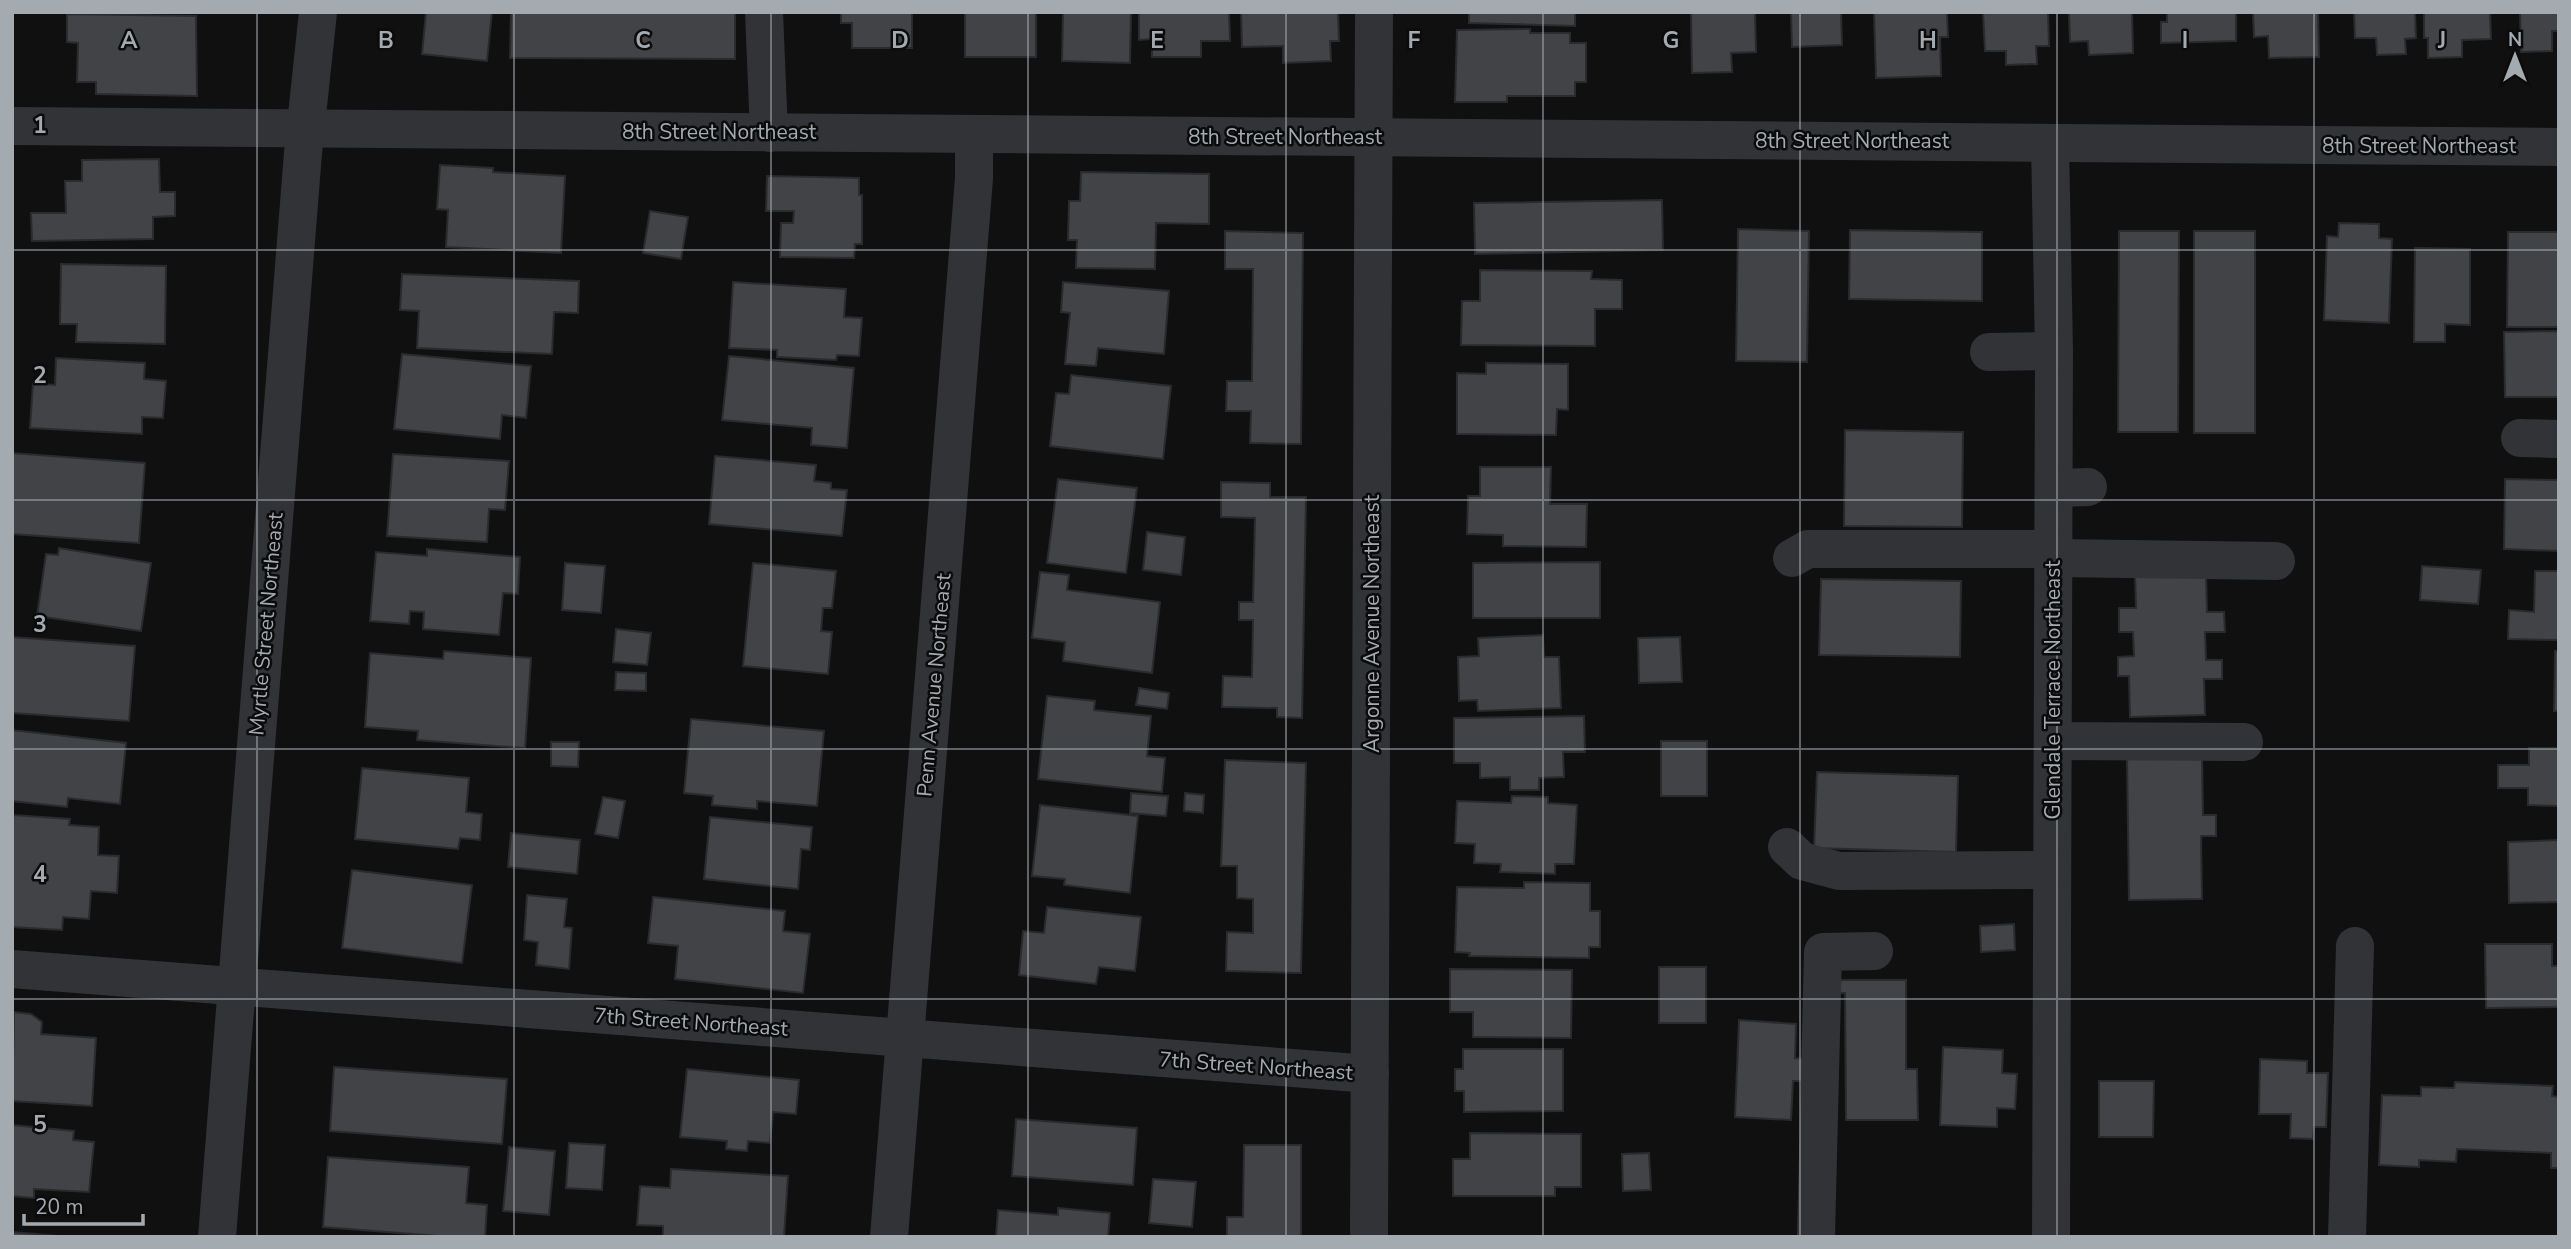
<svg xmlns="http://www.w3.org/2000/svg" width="2571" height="1249" font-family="'Nunito Sans',sans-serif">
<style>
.building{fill:#424346;stroke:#2a2b2d;stroke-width:2}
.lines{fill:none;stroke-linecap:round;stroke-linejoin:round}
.minor{stroke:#313336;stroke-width:38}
.grid{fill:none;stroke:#a3aab0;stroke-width:2;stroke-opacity:0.55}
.labels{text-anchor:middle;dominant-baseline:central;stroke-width:5;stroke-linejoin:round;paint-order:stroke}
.street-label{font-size:21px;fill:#a3aab0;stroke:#0b0b0c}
.grid-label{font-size:23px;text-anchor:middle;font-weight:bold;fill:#a3aab0;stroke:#0b0b0c;stroke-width:5;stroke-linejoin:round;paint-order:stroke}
</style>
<rect width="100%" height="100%" fill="#101011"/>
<g class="building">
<polygon points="426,12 492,12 487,61 422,54"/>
<polygon points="511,12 735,12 735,59 510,58"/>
<polygon points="841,12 912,12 912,48 852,48 852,23 841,23"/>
<rect x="965" y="12" width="71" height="45"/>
<polygon points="1063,12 1131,12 1130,63 1062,61"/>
<polygon points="1139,12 1229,12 1230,41 1201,41 1201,57 1152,57 1152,39 1139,40"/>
<polygon points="1241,12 1338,12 1339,41 1330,41 1331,61 1283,63 1283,46 1242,47"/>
<polygon points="1469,12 1575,12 1575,26 1469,23"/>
<polygon points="1691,12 1755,12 1756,52 1731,53 1732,72 1692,73"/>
<polygon points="1791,12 1841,12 1842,45 1792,47"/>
<polygon points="1874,12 1947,12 1948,37 1940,37 1941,76 1876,78"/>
<polygon points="1983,12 2048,12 2049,46 2036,46 2037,64 2006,65 2006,51 1985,51"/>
<polygon points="2069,12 2132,12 2133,53 2089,55 2088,41 2070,42"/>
<polygon points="2167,12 2236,12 2236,41 2161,43 2161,22 2167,22"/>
<polygon points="2253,12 2318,12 2319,57 2269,58 2268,36 2254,37"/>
<polygon points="2354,12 2415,12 2416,38 2405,39 2406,54 2377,55 2376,38 2355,38"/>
<polygon points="2424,12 2490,12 2491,39 2462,40 2462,57 2428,58 2428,38 2424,38"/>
<polygon points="2520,12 2559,12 2559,31 2552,31 2552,51 2521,52"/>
<polygon points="67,14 196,16 197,96 96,94 96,82 77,82 78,43 67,42"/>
<polygon points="1530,29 1530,33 1570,33 1570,43 1586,43 1586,82 1575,82 1575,96 1507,96 1507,102 1455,102 1457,30"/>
<polygon points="159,159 160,192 175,192 175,216 153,217 153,239 32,241 31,213 66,213 65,181 82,181 82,160"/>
<polygon points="440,165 493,168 493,172 565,176 561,253 446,247 448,210 437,209"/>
<polygon points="1081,172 1209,174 1209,224 1156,223 1155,269 1076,268 1077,240 1068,240 1069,201 1080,201"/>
<polygon points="767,176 859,178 859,195 862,195 862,244 855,244 854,258 780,257 781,223 793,223 794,211 766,211"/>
<polygon points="1662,200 1663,250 1475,254 1474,203"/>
<polygon points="650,211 688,217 681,259 643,253"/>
<polygon points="2339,223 2379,224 2379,238 2392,239 2389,323 2324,320 2327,236 2338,237"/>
<polygon points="1738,229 1809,231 1807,362 1736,361"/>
<polygon points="1850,230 1982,232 1982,301 1849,299"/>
<polygon points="1225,231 1303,233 1301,444 1250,443 1251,411 1226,411 1227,381 1252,381 1253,269 1225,269"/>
<polygon points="2119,231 2179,231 2178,432 2118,432"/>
<rect x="2194" y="231" width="61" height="202"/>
<polygon points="2508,232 2559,232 2559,327 2507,327"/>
<polygon points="2415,248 2470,249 2470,325 2445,324 2445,342 2414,342"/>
<polygon points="61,264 166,266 165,344 76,342 77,324 60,324"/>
<polygon points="1480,270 1592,271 1591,279 1622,280 1622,309 1595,309 1595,346 1461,345 1462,301 1480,301"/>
<polygon points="402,274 579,281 578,313 554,312 552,354 417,348 419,311 400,310"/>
<polygon points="733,282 846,289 844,317 862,318 859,356 837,355 836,360 777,357 777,350 729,348"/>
<polygon points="1063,282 1169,291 1164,354 1098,348 1096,366 1065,364 1070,313 1061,312"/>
<polygon points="2559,331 2559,397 2505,397 2504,332"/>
<polygon points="402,354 531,366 526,418 502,415 500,439 394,429"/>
<polygon points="729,356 854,368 847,448 811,445 812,428 722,420"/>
<polygon points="56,358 145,363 144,379 166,381 163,418 142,417 142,434 30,428 33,383 55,385"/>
<polygon points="1486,363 1568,364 1568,410 1557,409 1556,435 1457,434 1457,373 1486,374"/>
<polygon points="1071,375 1171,386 1163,459 1050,446 1056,393 1069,394"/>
<polygon points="1845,430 1963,432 1962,527 1844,526"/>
<polygon points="12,453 145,463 139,543 12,534"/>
<polygon points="393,454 509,461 505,510 489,509 487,542 387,536"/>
<polygon points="715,456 816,465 814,481 831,483 831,489 847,490 842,536 709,524"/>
<polygon points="1480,467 1551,467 1550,504 1587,504 1586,547 1503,546 1503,535 1467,534 1468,496 1480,496"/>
<polygon points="1058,479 1137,488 1126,573 1047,563"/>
<polygon points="2505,479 2559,480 2559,551 2504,549"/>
<polygon points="1221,482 1270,483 1270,497 1306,497 1302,718 1277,717 1277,708 1222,707 1223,676 1252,677 1253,620 1239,620 1239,602 1253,602 1255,518 1221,517"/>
<polygon points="1147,532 1185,537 1181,575 1143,570"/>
<polygon points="59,548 151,563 141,631 37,616 46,554 58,555"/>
<polygon points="427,549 520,557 518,594 503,593 499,635 423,629 424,612 410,611 409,624 370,621 376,552 427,556"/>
<polygon points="1600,562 1600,618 1473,618 1473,563"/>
<polygon points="565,563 605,566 601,613 562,610"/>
<polygon points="753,563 836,571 832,608 823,608 821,631 832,632 828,674 743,666"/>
<polygon points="2422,566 2481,570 2478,604 2420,600"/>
<polygon points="2535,571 2559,571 2559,640 2508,639 2509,610 2534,612"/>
<polygon points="1040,572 1069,575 1067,590 1160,602 1152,673 1063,661 1065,642 1032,638"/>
<polygon points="2206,573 2207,612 2224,612 2225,632 2205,632 2206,660 2222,660 2222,679 2204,679 2205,715 2130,717 2129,676 2118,676 2118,657 2134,656 2133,632 2119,632 2119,608 2136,608 2135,574"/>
<polygon points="1821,579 1961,581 1960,657 1819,655"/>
<polygon points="616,629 651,633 647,665 613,662"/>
<polygon points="1543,635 1544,657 1559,657 1561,708 1478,711 1477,700 1459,701 1458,657 1479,656 1478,638"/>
<polygon points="12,637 135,646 129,721 12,713"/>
<polygon points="1680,637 1682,682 1639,683 1638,638"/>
<polygon points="444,651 531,658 525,748 417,740 418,731 365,727 370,653 443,659"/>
<polygon points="2555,651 2559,651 2559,711 2554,711"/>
<polygon points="616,672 646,673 646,691 615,690"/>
<polygon points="1139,688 1169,693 1167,709 1136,705"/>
<polygon points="1047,696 1095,701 1094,710 1151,716 1147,756 1165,758 1162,792 1038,779"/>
<polygon points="1584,716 1585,752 1563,752 1564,777 1539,778 1539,790 1510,790 1510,777 1480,778 1480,763 1454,763 1454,718"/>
<polygon points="691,719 824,731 817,806 757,801 757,809 712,805 713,796 684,793"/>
<polygon points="12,730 126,743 120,804 68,798 67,807 12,801"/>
<rect x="1661" y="741" width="46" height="55"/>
<polygon points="551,742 579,742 578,767 551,766"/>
<polygon points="2529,748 2559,748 2559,806 2528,805 2528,788 2498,788 2498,765 2529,765"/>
<polygon points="2202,757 2203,815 2216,815 2216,836 2201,836 2202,899 2129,900 2127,758"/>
<polygon points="1225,760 1306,763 1301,973 1226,971 1227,932 1253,933 1253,899 1237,898 1237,866 1221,866"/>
<polygon points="362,768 469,778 466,812 482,814 480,840 460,838 458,849 355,839"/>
<polygon points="1817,772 1958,776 1956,852 1814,848"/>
<polygon points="1131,793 1168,796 1166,816 1130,813"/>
<polygon points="1185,793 1204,795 1203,813 1184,811"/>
<polygon points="1512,796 1548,797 1548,803 1577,805 1574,864 1555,864 1555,874 1500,872 1501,864 1474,863 1475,844 1455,843 1457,801 1511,803"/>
<polygon points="603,797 625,801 618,838 595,834"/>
<polygon points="1040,805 1138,816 1130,893 1064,885 1065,879 1032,876"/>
<polygon points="13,815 70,819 69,825 99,827 98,855 119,856 117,893 91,891 89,919 63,917 62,930 12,927"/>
<polygon points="710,817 812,827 810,850 801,849 798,889 704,879"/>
<polygon points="511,833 580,840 577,874 508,867"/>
<polygon points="2559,840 2559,902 2509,903 2508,842"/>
<polygon points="352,870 472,885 462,963 342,948"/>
<polygon points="1524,882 1590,883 1590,911 1600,911 1600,947 1589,947 1589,958 1469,956 1470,953 1455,952 1457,887 1524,888"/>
<polygon points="527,895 567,899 564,927 572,928 569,969 536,965 538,942 524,940"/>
<polygon points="653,897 785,911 783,931 810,934 803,993 675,979 678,946 648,943"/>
<polygon points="1047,907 1141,917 1135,971 1099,967 1096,984 1019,975 1023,931 1044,933"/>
<polygon points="2014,924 2015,950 1981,952 1980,926"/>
<polygon points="2485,944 2552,944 2552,966 2559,966 2559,1007 2486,1008"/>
<rect x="1659" y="967" width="47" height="56"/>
<polygon points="1450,969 1572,970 1571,1038 1473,1037 1473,1012 1450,1012"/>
<polygon points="1837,980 1906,980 1906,1069 1917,1069 1918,1120 1846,1120 1845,993 1837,993"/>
<polygon points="14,1012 31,1014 42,1022 41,1034 96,1038 92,1106 12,1101"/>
<polygon points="1739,1020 1796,1024 1795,1058 1805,1059 1803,1081 1793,1081 1791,1120 1735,1117"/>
<polygon points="1943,1047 2003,1050 2002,1073 2017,1074 2015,1109 1997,1108 1997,1127 1940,1125"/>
<polygon points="1463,1049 1563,1049 1563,1111 1464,1112 1464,1091 1455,1091 1455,1069 1463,1069"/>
<polygon points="2260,1059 2307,1061 2307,1073 2328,1073 2326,1127 2314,1127 2313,1139 2290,1138 2291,1114 2259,1114"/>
<polygon points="334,1067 507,1079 502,1144 330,1131"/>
<polygon points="687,1069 799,1080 796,1114 773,1112 770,1143 748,1141 747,1151 726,1149 727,1141 680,1137"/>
<polygon points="2099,1081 2154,1081 2153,1137 2099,1137"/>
<polygon points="2455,1082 2553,1086 2552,1096 2559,1097 2559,1168 2551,1168 2551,1153 2457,1149 2456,1162 2419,1160 2419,1167 2379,1165 2382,1095 2421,1096 2421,1087 2454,1088"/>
<polygon points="1016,1119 1137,1128 1133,1185 1012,1176"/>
<polygon points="12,1125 74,1131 73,1140 94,1142 89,1192 34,1189 34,1198 12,1196"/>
<polygon points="1470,1133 1581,1134 1581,1187 1555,1187 1555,1196 1453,1196 1453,1159 1470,1159"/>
<polygon points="569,1143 605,1145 602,1190 566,1188"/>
<polygon points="1244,1145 1301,1145 1301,1237 1227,1237 1227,1217 1243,1217"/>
<polygon points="509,1147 555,1151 549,1215 503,1211"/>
<polygon points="1649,1153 1651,1190 1623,1191 1622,1154"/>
<polygon points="328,1157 469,1167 466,1203 487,1205 485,1237 451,1237 323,1227"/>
<polygon points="671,1169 788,1176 784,1237 663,1237 663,1226 637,1225 640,1186 670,1188"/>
<polygon points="1153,1179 1196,1182 1192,1227 1149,1223"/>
<polygon points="1058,1208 1110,1213 1108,1237 996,1237 998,1210 1058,1215"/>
<polygon points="12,1232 70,1237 12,1237"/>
</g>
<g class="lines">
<g class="minor">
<polyline points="764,12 769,133"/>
<polyline points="12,126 2559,147"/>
<polyline points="2050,143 2054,351 2051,1237"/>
<polyline points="1989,352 2054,351"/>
<polyline points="2520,438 2559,439"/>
<polyline points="2054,488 2088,487"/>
<polyline points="1792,558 1808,549 2054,549"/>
<polyline points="2054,558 2276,561"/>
<polyline points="2053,741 2244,742"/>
<polyline points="1787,847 1802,861 1839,871 2052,870"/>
<polyline points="12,969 1370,1074"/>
<polyline points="217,1237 303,153 318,12"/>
<polyline points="889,1237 974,178 974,134"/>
<polyline points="1369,1237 1374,12"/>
<polyline points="1816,1237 1823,952 1874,951"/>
<polyline points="2347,1237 2355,946"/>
</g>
</g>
<path class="grid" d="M257,12V1237M514,12V1237M771,12V1237M1028,12V1237M1286,12V1237M1543,12V1237M1800,12V1237M2057,12V1237M2314,12V1237M12,250H2559M12,500H2559M12,749H2559M12,999H2559"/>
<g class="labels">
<g class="street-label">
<text x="719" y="132">8th Street Northeast</text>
<text x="1285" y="137">8th Street Northeast</text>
<text x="1852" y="141">8th Street Northeast</text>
<text x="2419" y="146">8th Street Northeast</text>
<text transform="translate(266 624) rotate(-85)">Myrtle Street Northeast</text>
<text transform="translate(1372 624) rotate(-90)">Argonne Avenue Northeast</text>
<text transform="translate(934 685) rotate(-85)">Penn Avenue Northeast</text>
<text transform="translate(2053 690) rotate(-90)">Glendale Terrace Northeast</text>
<text transform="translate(691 1022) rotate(4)">7th Street Northeast</text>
<text transform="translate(1256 1066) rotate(4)">7th Street Northeast</text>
</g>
</g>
<g class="grid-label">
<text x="129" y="48">A</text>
<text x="386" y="48">B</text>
<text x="643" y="48">C</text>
<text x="900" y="48">D</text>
<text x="1157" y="48">E</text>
<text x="1414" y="48">F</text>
<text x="1671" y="48">G</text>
<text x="1928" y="48">H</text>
<text x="2185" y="48">I</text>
<text x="2442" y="48">J</text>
<text x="40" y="133">1</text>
<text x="40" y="383">2</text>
<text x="40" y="632">3</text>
<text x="40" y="882">4</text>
<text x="40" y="1132">5</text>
</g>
<rect width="2571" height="1249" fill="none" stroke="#a3aab0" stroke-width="28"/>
<g transform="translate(2515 56)" stroke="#0b0b0c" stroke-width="5" paint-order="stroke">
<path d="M0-5L12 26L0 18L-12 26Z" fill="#a3aab0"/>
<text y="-10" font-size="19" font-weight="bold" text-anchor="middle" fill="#a3aab0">N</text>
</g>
<path d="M24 1214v10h119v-10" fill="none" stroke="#a3aab0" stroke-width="3.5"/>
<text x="35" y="1214" font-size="21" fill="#a3aab0" stroke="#0b0b0c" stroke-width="5" paint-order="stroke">20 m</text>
</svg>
